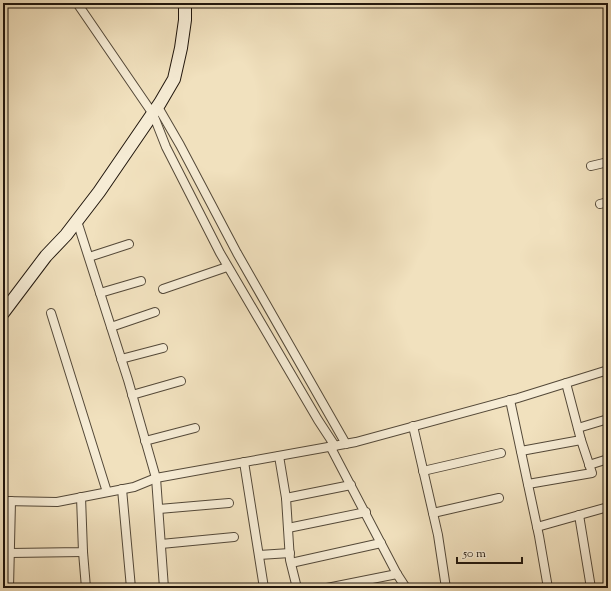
<svg xmlns="http://www.w3.org/2000/svg" width="611" height="591" font-family="'Sorts Mill Goudy',serif">
<style>
.lines{fill:none;stroke-linecap:round;stroke-linejoin:round}
.street-casing{stroke:#544939;stroke-width:10}
.secondary-casing{stroke:#20160d;stroke-width:14}
.street{stroke:#f6ecd5;stroke-width:8}
.secondary{stroke:#f6ecd5;stroke-width:12}
</style>
<rect width="100%" height="100%" fill="#f1e1be"/>
<filter id="stains"><feTurbulence type="fractalNoise" baseFrequency=".005" numOctaves="4"/><feColorMatrix values="0 0 0 0 .2 0 0 0 0 .09 0 0 0 0 .02 0 0 0 .5 -.17"/></filter>
<radialGradient id="worn" r=".72"><stop offset=".6" stop-color="#630" stop-opacity="0"/><stop offset="1" stop-color="#630" stop-opacity=".3"/></radialGradient>
<g class="lines">
<defs>
<g id="street">
<polyline points="77,3 153,114 166,147 220,253 318,420 335,446"/>
<polyline points="158,107 180,145 237,253 346,444"/>
<polyline points="591,166 608,162"/>
<polyline points="600,204 608,202"/>
<polyline points="77,221 128,380 156,478 164,588"/>
<polyline points="89,257 129,244"/>
<polyline points="163,289 227,267"/>
<polyline points="100,293 141,281"/>
<polyline points="51,313 107,492"/>
<polyline points="111,327 155,312"/>
<polyline points="121,359 163,348"/>
<polyline points="132,395 181,381"/>
<polyline points="510,400 539,536 548,588"/>
<polyline points="413,426 438,535 446,588"/>
<polyline points="578,428 608,419"/>
<polyline points="145,441 195,428"/>
<polyline points="330,446 397,574 406,588"/>
<polyline points="521,451 581,440 566,383"/>
<polyline points="279,456 286,498 290,560 297,588"/>
<polyline points="244,462 264,588"/>
<polyline points="589,465 608,459"/>
<polyline points="423,471 501,453"/>
<polyline points="528,484 592,473 581,440"/>
<polyline points="122,489 131,588"/>
<polyline points="286,498 351,485"/>
<polyline points="3,501 57,502 134,487 156,478 356,442 518,398 608,370"/>
<polyline points="159,509 229,503"/>
<polyline points="433,513 499,498"/>
<polyline points="579,515 591,588"/>
<polyline points="537,527 608,507"/>
<polyline points="288,528 366,512"/>
<polyline points="161,544 234,537"/>
<polyline points="83,552 86,588"/>
<polyline points="10,553 83,552 81,497"/>
<polyline points="259,555 290,553"/>
<polyline points="291,563 381,543"/>
<polyline points="9,588 11,501"/>
<polyline points="327,588 397,574"/>
</g>
<polyline id="secondary" points="3,313 46,256 66,235 99,192 160,103 174,79 181,48 185,20 185,3"/>
</defs>
<use href="#street" class="street-casing"/>
<use href="#secondary" class="secondary-casing"/>
<use href="#street" class="street"/>
<use href="#secondary" class="secondary"/>
</g>
<rect width="611" height="591" fill="none" stroke="#f1e1be" stroke-width="16"/>
<rect x="4" y="4" width="603" height="583" fill="none" stroke="#20160d" stroke-width="2"/>
<rect x="8" y="8" width="595" height="575" fill="none" stroke="#20160d"/>
<path d="M457 557v6h65v-6" fill="none" stroke="#20160d" stroke-width="2"/>
<text x="463" y="557" font-size="12" fill="#20160d" stroke="#f6ecd5" stroke-width="3" paint-order="stroke">50 m</text>
<rect width="100%" height="100%" filter="url(#stains)"/>
<rect width="100%" height="100%" fill="url(#worn)"/>
</svg>
